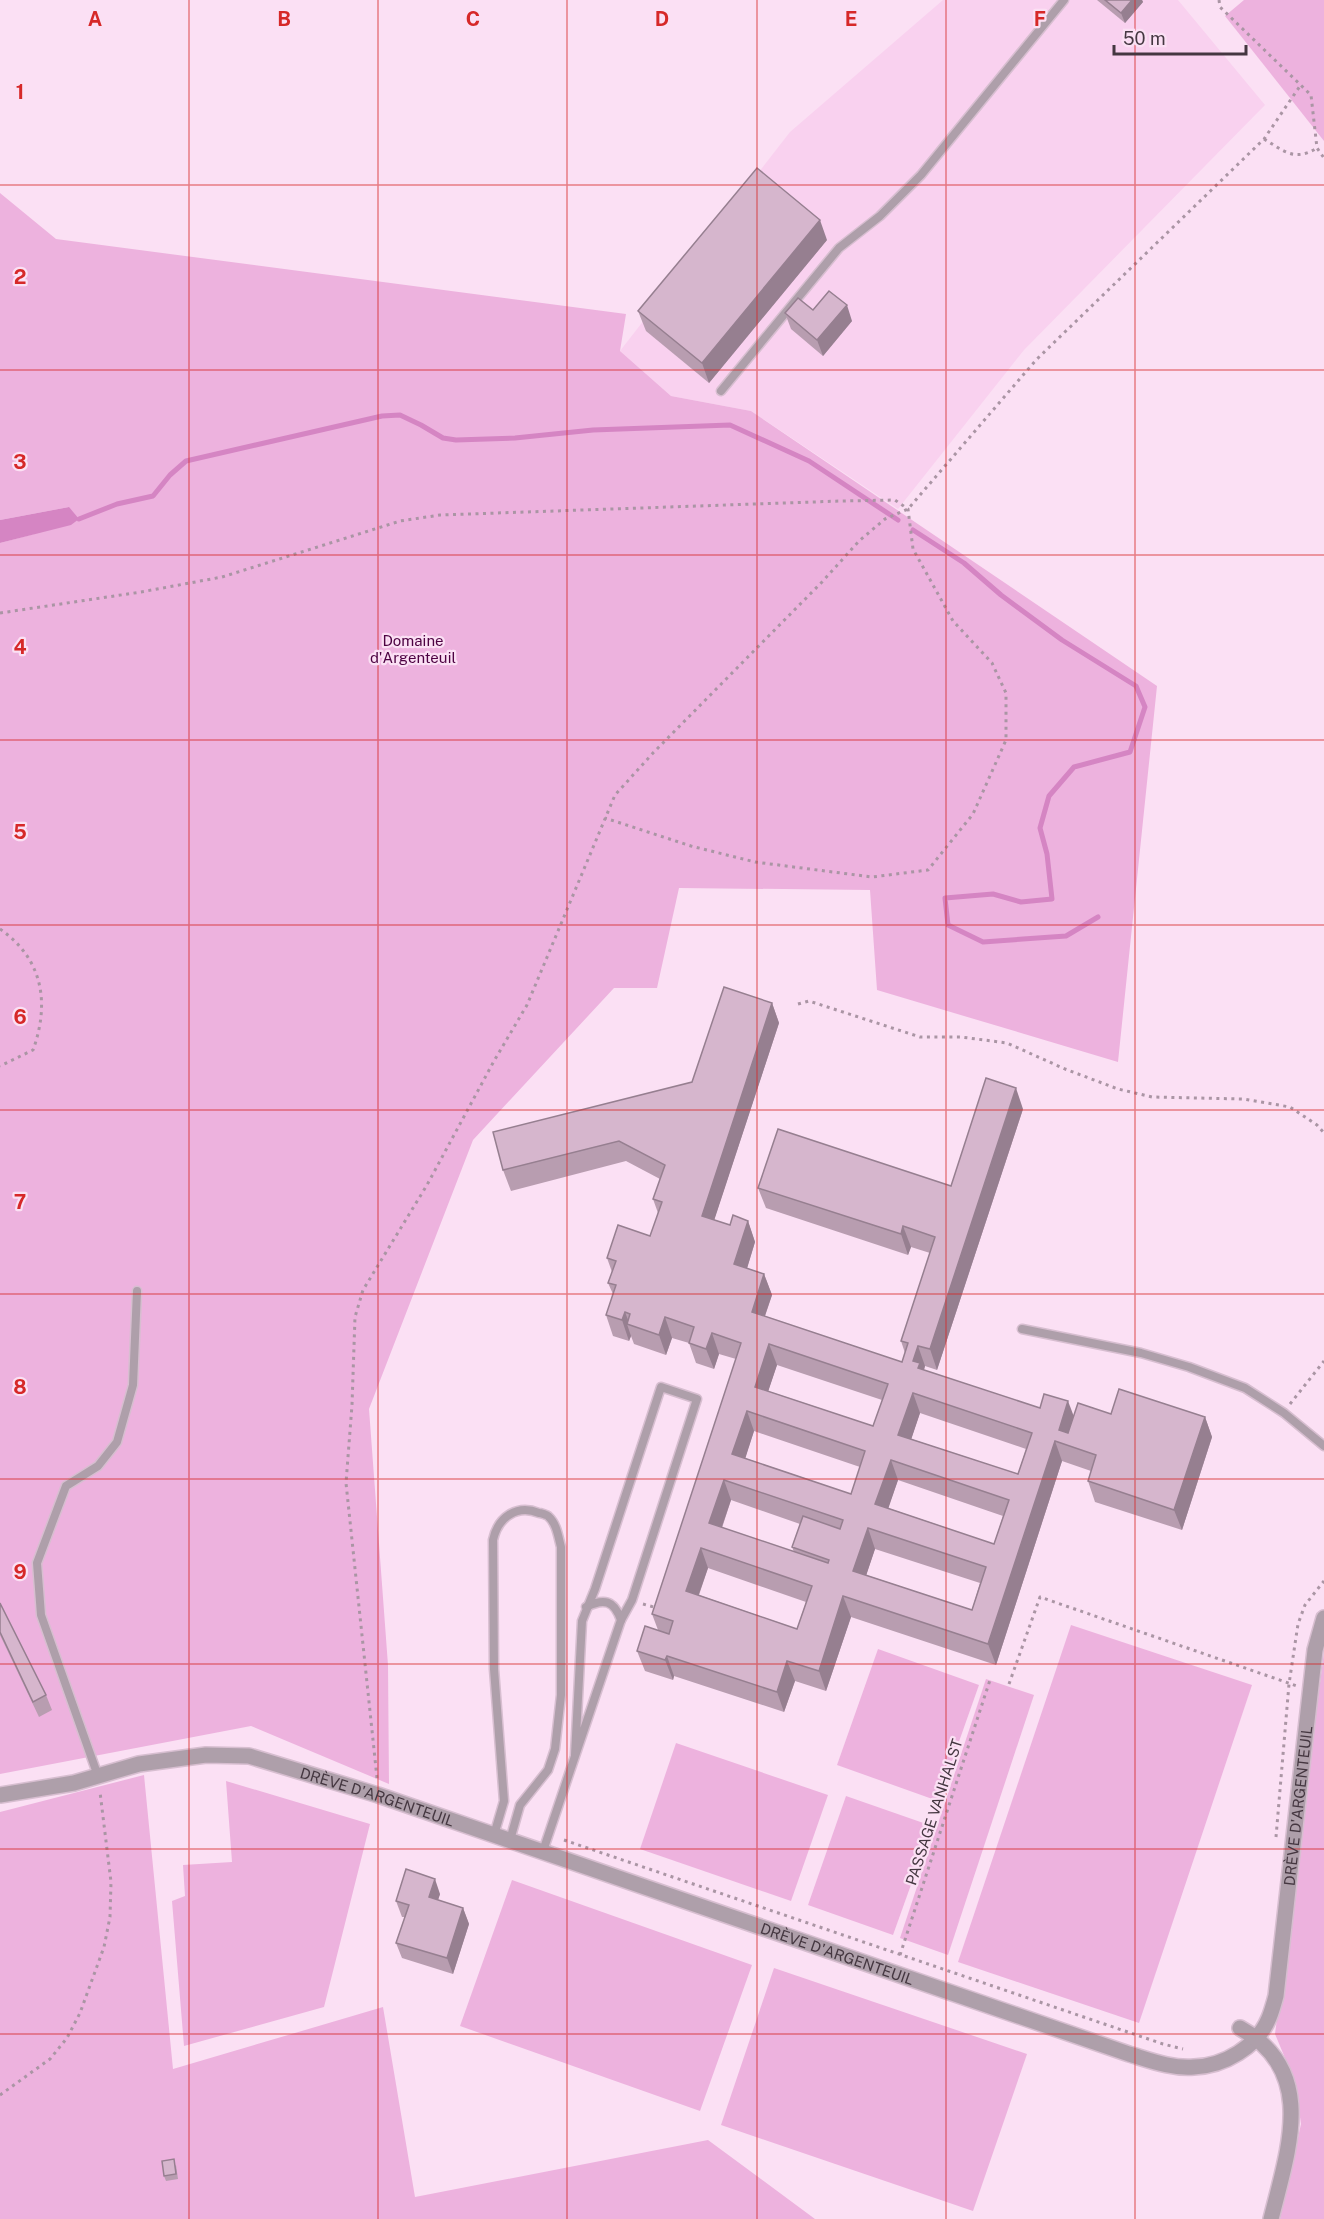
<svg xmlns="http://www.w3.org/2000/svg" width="1324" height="2219" font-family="'Public Sans',sans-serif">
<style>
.built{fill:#f9d1ef}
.green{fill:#edb2de}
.water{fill:#d585c3}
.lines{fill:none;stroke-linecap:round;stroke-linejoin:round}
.stream{stroke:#d585c3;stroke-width:5}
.lane-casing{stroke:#d7bed0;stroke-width:11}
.street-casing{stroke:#d7bed0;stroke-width:18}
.path{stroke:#aa95a4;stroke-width:3;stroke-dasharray:3 4.5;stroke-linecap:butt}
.lane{stroke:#ae9faa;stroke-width:8}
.street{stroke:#ae9faa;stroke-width:15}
.wall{fill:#b89db0;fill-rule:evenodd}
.shaded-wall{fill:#967f90}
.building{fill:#d6b6cd;stroke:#967f90;stroke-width:1.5;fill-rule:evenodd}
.grid{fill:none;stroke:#d62828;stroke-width:1.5;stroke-opacity:0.55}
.labels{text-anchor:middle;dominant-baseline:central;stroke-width:4.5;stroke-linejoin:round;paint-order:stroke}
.park-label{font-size:15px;fill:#4d0242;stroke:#fbe0f4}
.street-label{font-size:15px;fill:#453741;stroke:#fbe0f4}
.grid-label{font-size:20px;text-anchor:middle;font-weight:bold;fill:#d62828;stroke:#fbe0f4;stroke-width:4.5;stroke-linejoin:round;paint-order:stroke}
</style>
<rect width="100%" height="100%" fill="#fbe0f4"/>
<polygon class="built" points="943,0 1178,0 1265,105 1024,350 898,509 751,411 671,396 620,351 790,132"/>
<g class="green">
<polygon points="1244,0 1324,0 1324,141 1225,16"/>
<polygon points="0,193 56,239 626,314 620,351 671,396 751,411 1157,686 1118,1062 877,990 870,890 679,888 657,988 614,988 473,1140 369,1409 388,1665 389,1784 251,1726 0,1774 0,543 34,534 69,507 0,520"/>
<polygon points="1071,1625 1252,1685 1139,2023 958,1962"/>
<polygon points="878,1649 979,1685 938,1801 837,1765"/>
<polygon points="1324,1652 1324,2219 1280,2219 1301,2124 1295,2082 1275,2034"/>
<polygon points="986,1679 1034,1695 948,1955 900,1938"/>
<polygon points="676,1743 828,1795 791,1901 640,1849"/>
<polygon points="144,1775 173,2069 383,2007 415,2197 708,2140 815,2219 0,2219 0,1812"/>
<polygon points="226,1781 370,1824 324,2007 184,2046 172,1901 185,1896 183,1865 232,1862"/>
<polygon points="846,1796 932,1826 893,1935 808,1905"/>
<polygon points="512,1880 752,1965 700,2111 460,2026"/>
<polygon points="774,1968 1027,2054 973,2211 721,2125"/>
</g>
<polygon class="water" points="69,507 79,519 71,525 0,543 0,520"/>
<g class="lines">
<g class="stream">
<polyline points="79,519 117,504 153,496 170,475 186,461 382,416 400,415 421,425 443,438 456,440 515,438 593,430 730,425 809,461 898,520"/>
<polyline points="913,530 964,563 1001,595 1062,640 1136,686 1145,707 1130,752 1074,767 1049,796 1040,828 1047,854 1052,899 1021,902 993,894 945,898 948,925 983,942 1066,936 1098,917"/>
</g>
<defs>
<g id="lane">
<polyline points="721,391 839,248 880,216 921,175 1064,0"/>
<polyline points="1022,1329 1141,1353 1189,1367 1245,1388 1284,1413 1324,1446"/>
<path d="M586,1607C604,1598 614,1600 621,1620"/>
<polyline points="98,1776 41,1615 37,1563 66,1486 98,1466 117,1442 133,1385 137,1291"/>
<path d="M494,1835L504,1801L494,1669L493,1540C498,1517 517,1504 539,1513C541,1513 547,1515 548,1516C557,1524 558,1536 561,1547V1695L555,1749L548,1770L520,1805L510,1840"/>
<polyline points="543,1851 621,1620 632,1600 697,1399 661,1387 595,1589 582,1621 575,1755"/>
</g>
<g id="street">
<path id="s1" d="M0,1795L74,1783L139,1764L206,1755L249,1756L378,1795L1129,2054C1149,2060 1172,2069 1194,2067C1224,2066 1257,2047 1269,2018C1272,2011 1274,2003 1276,1996L1315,1650L1324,1618"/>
<path d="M1240,2028C1318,2071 1288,2150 1271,2219"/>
</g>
</defs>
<use href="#lane" class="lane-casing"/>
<use href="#street" class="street-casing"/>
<g class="path">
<polyline points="1219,0 1220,7 1311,95 1317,148 1324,158"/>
<path d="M1264,139C1284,151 1294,162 1317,148"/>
<polyline points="0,613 141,592 222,577 400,521 440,515 841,501 895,500 908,509 913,549 953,621 992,663 1006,693 1006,740 973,814 928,870 872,877 755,862 691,846 605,818"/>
<path d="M0,929C43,959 50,1003 33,1050L0,1066"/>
<polyline points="798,1004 809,1001 920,1037 961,1037 1007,1043 1065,1069 1118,1089 1152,1097 1243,1099 1290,1107 1317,1125 1324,1133"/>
<polyline points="1290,1404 1324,1361"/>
<polyline points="643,1604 657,1608"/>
<polyline points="1009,1684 1040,1597 1297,1686"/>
<polyline points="377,1778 346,1483 352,1405 355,1317 363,1290 427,1185 494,1061 527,1005 615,795 653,753 822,582 859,541 885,519 908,509 1036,360 1264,139 1300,86"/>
<polyline points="1276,1837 1289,1684 1298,1624 1305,1605 1324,1581"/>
<polyline points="564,1840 1163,2044 1183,2049"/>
<polyline points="900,1955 991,1677"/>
<polyline points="0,2095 50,2059 67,2038 80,2013 104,1947 110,1917 111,1882 100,1792"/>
</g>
<use href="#lane" class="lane"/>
<use href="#street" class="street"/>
</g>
<g class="wall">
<polygon points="1097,0 1142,0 1143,2 1125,23"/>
<polygon points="827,240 709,383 646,331 638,311"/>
<polygon points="813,310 852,321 823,356 791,329 785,313"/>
<path d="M772,1003L779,1023L714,1220L730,1225L748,1221L755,1242L747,1268L764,1274L772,1295L765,1316L902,1362L905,1353L901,1341L930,1253L911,1247L908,1255L766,1208L758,1188L951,1186L1023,1109L937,1370L925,1366L924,1370L1040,1408L1074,1417L1111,1414L1205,1417L1212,1437L1182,1530L1095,1502L1088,1481L1091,1471L1062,1461L996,1665L851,1617L826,1691L795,1681L784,1712L674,1676L673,1680L645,1671L637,1651L658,1630L652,1614L736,1359L719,1354L714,1369L696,1363L689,1343L672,1338L666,1355L634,1344L631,1336L629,1341L613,1336L606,1315L613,1294L608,1283L612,1272L607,1258L650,1236L658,1213L653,1199L660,1179L626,1161L511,1191L503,1170L692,1082ZM777,1365L882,1400L873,1426L768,1391ZM920,1413L1026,1449L1018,1474L911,1439ZM754,1431L860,1467L851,1494L745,1458ZM898,1480L1003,1516L994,1544L888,1508ZM731,1500L800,1524L792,1547L794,1552L722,1528ZM875,1549L980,1583L972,1610L866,1575ZM708,1568L806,1602L797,1629L699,1595Z"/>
<polygon points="0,1603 46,1695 52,1710 39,1717 0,1635"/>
<polygon points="440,1894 438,1900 463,1908 469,1924 453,1974 402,1958 396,1943 405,1917 402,1917 396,1901"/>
<polygon points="176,2165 178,2179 166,2181 164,2176"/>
</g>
<g class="shaded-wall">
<polygon points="1132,0 1142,0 1143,2 1125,23 1121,13"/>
<polygon points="820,220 827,240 709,383 702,363"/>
<polygon points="847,305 852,321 823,356 817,340"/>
<polygon points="772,1003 779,1023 709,1236 702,1216"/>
<polygon points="1016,1088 1023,1109 937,1370 930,1349"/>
<polygon points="748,1221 755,1242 742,1285 734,1264"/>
<polygon points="903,1226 911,1247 908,1255 901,1234"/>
<polygon points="764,1274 772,1295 759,1333 752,1312"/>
<polygon points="625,1312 630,1325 627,1324 631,1336 629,1341 622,1320"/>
<polygon points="665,1317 672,1338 666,1355 659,1335"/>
<polygon points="712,1333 719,1354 714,1369 706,1349"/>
<polygon points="769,1344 777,1365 763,1407 755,1387"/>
<polygon points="918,1346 925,1366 923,1373 913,1361"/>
<polygon points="913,1393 920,1413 906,1455 898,1435"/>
<polygon points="1068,1401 1076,1422 1068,1445 1059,1430"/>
<polygon points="747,1411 754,1431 740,1475 732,1454"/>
<polygon points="1205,1417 1212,1437 1182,1530 1174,1510"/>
<polygon points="1055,1441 1062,1461 996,1665 988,1644"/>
<polygon points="891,1460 898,1480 883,1524 875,1504"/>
<polygon points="724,1480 731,1500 716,1544 709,1523"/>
<polygon points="868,1528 875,1549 861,1591 853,1571"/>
<polygon points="701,1548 708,1568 693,1611 686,1591"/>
<polygon points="843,1596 851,1617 826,1691 819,1671"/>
<polygon points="667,1656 674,1676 673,1680 665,1660"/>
<polygon points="787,1661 795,1681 784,1712 777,1692"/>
<polygon points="435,1879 440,1894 434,1912 429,1897"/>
<polygon points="463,1908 469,1924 453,1974 447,1958"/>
</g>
<g class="building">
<polygon points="1105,0 1132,0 1121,13"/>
<polygon points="757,168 820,220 702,363 638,311"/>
<polygon points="829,291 847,305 817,340 785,313 798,298 813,310"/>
<path d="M724,987L772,1003L702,1216L730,1225L733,1215L748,1221L734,1264L764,1274L752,1312L902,1362L908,1343L901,1341L935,1237L903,1226L901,1234L758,1188L778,1129L951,1186L986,1078L1016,1088L930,1349L918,1346L913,1361L920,1363L918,1368L1040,1408L1044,1394L1068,1401L1059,1430L1068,1433L1078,1403L1111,1414L1119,1389L1205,1417L1174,1510L1088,1481L1096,1455L1055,1441L988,1644L843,1596L819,1671L787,1661L777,1692L667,1656L665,1660L637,1651L645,1626L669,1634L673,1621L652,1614L741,1343L712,1333L706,1349L689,1343L694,1327L665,1317L659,1335L627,1324L630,1314L625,1312L622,1320L606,1315L616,1285L608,1283L616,1261L607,1258L618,1225L650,1236L662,1202L653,1199L665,1165L619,1141L503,1170L493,1132L692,1082ZM769,1344L888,1384L873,1426L755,1387ZM913,1393L1032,1433L1018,1474L898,1435ZM747,1411L865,1451L851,1494L732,1454ZM891,1460L1009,1500L994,1544L875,1504ZM724,1480L843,1520L840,1529L803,1516L792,1547L829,1560L828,1563L709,1523ZM868,1528L986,1567L972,1610L853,1571ZM701,1548L812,1586L797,1629L686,1591Z"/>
<polygon points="0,1603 46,1695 33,1702 0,1632"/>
<polygon points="406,1869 435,1879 429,1897 463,1908 447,1958 396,1943 409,1905 396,1901"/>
<polygon points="174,2159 176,2174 164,2176 162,2161"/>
</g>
<path class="grid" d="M189,0V2219M378,0V2219M567,0V2219M757,0V2219M946,0V2219M1135,0V2219M0,185H1324M0,370H1324M0,555H1324M0,740H1324M0,925H1324M0,1110H1324M0,1294H1324M0,1479H1324M0,1664H1324M0,1849H1324M0,2034H1324"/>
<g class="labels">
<g class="park-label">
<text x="413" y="640">Domaine<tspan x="413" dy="17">d'Argenteuil</tspan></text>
</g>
<g class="street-label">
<text stroke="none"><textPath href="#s1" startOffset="388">DRÈVE D'ARGENTEUIL</textPath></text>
<text stroke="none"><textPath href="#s1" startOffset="1558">DRÈVE D'ARGENTEUIL</textPath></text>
<text transform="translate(934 1812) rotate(-72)">PASSAGE VANHALST</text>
<text stroke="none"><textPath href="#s1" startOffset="874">DRÈVE D'ARGENTEUIL</textPath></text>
</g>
</g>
<g class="grid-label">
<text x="95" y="26">A</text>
<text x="284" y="26">B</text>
<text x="473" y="26">C</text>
<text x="662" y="26">D</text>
<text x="851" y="26">E</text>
<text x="1040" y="26">F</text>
<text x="20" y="99">1</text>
<text x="20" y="284">2</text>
<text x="20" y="469">3</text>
<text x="20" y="654">4</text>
<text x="20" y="839">5</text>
<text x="20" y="1024">6</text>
<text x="20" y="1209">7</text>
<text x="20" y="1394">8</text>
<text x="20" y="1579">9</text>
</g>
<path d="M1114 45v9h132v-9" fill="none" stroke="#453741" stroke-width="3"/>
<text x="1123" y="45" font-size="18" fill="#453741" stroke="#fbe0f4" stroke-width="4.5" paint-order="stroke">50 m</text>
</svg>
